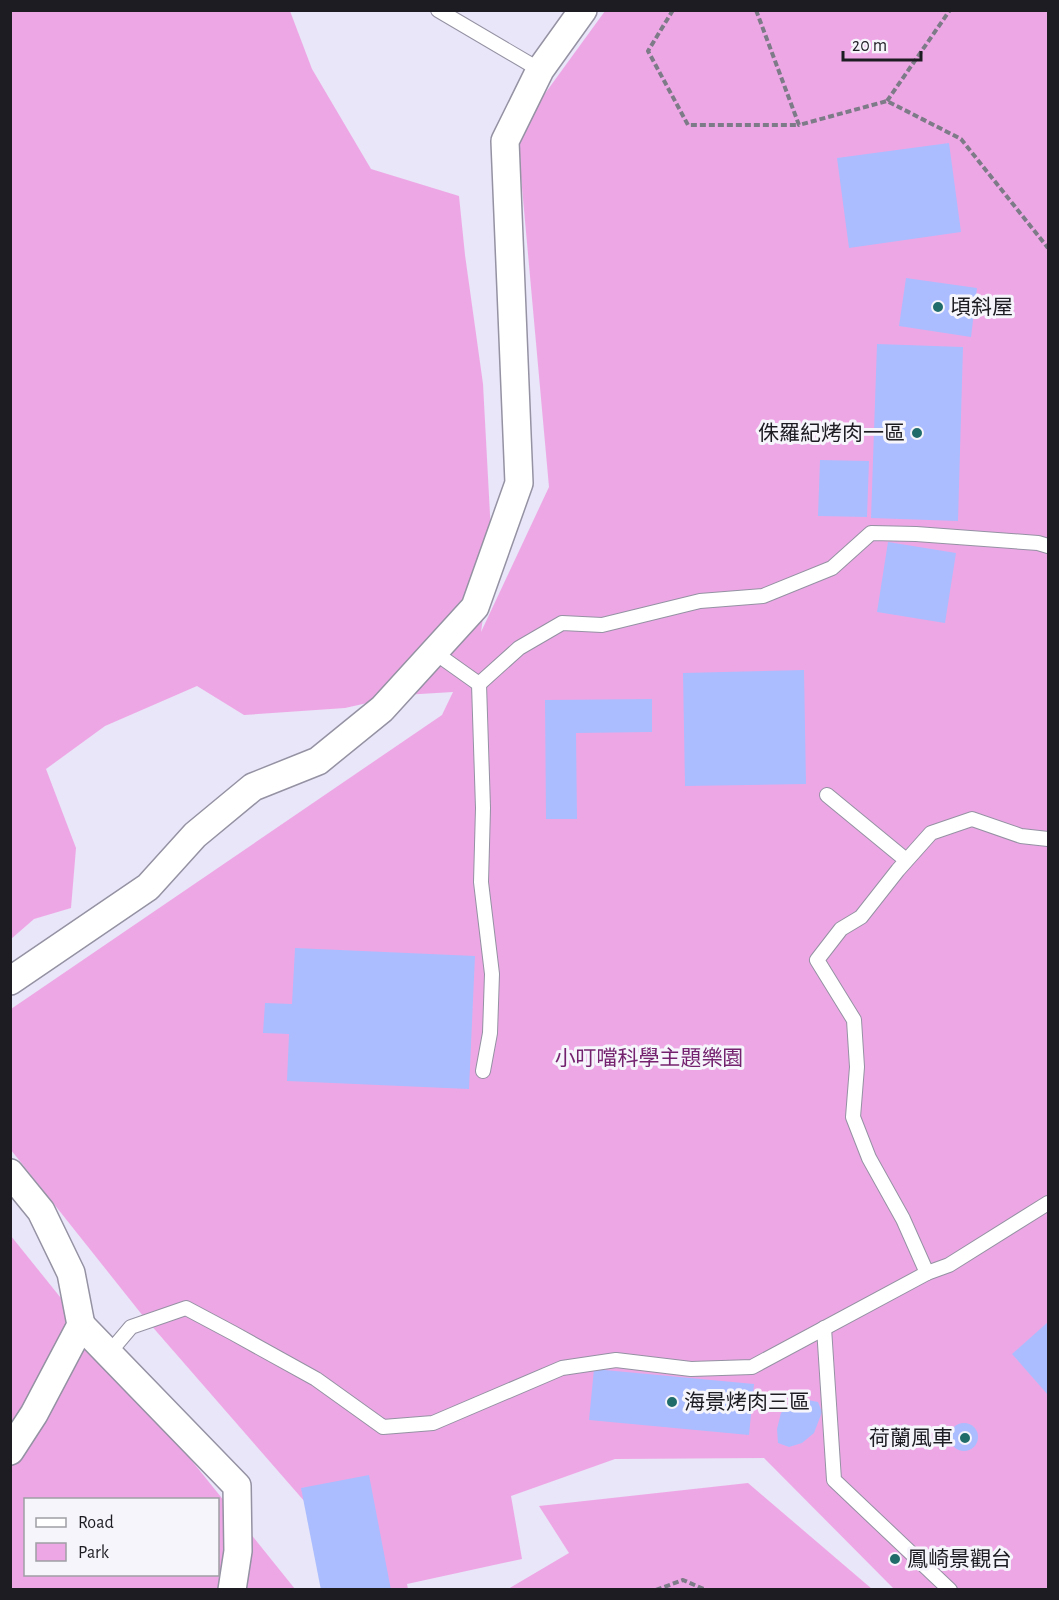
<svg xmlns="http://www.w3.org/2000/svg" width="1059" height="1600" font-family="'Alegreya Sans','Noto Sans TC',sans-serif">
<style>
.green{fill:#eea7e5;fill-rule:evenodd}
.building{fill:#abbdff}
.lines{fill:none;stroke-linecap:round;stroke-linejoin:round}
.lane-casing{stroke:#9492a3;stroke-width:16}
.street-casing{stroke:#9492a3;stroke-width:30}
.path{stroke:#7c7b87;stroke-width:4;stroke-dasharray:6 3;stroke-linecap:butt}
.lane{stroke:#fff;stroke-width:14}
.street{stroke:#fff;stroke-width:27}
.poi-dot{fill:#206c6b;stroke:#f6f5fc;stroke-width:2}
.labels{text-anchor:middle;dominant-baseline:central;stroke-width:6;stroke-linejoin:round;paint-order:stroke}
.poi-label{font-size:21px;fill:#1d1c22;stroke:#f6f5fc;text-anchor:start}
.park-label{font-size:21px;fill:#74216e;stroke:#f6f5fc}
</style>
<rect width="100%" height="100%" fill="#e8e6f8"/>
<g class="green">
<polygon points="11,11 290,11 312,69 371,169 459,196 465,255 483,384 492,552 481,632 549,487 517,132 605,11 1048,11 1048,1589 894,1589 764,1458 615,1459 511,1496 522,1559 407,1584 408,1589 338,1589 319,1518 143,1316 11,1150 11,1009 442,715 453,692 403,695 345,708 244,715 197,686 105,726 46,769 76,848 71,908 34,919 11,939"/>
<path d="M11,1236L295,1589H11ZM26,1500H218V1574H26Z"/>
<polygon points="748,1483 872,1589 508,1589 569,1553 539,1506"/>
</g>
<g class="building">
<polygon points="949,143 961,232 849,248 837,158"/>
<polygon points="906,278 977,288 971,337 899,326"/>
<polygon points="877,344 963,347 958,521 871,518"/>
<polygon points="820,460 869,461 867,517 818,516"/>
<polygon points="888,542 956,553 945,623 877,612"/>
<polygon points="804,670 806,784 685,786 683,673"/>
<polygon points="652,699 652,732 576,733 577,819 546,819 545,700"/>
<polygon points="295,948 475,956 469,1089 287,1081 289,1034 263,1033 265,1003 292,1004"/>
<polygon points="1048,1322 1048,1395 1012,1354"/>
<polygon points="594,1369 754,1384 749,1435 589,1420"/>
<polygon points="803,1399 818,1402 822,1412 814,1433 802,1443 789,1447 778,1443 777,1429 781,1413 794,1401"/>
<circle cx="964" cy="1437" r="14"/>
<polygon points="369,1475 391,1590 321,1590 301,1488"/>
</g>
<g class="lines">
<defs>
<g id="lane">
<polyline points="438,10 540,70"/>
<polyline points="434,652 479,684 483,808 481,882 492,974 490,1033 483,1071"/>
<polyline points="479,684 519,648 562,623 602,625 700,601 763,596 832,568 871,533 916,534 1038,543 1048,546"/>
<polyline points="827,795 906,860"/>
<polyline points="927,1273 903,1219 869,1158 853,1117 857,1067 854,1020 817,960 841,929 861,917 898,870 931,833 972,819 1021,836 1048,839"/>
<polyline points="824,1328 834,1480 950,1590"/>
<polyline points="109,1353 131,1327 186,1308 233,1333 316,1379 383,1427 433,1423 562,1368 616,1360 691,1369 752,1367 927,1273 949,1265 1048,1203"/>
</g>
<g id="street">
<polyline points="10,981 148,887 195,835 253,787 318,761 382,709 475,607 519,483 505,141 540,70 583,10"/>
<polyline points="10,1173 41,1211 71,1273 81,1325 34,1414 10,1451"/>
<polyline points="81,1325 237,1486 238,1551 232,1590"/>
</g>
</defs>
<use href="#lane" class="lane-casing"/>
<use href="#street" class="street-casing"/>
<g class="path">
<polyline points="673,10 648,51 688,125 799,125"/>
<polyline points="756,10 799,125 887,101 961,139 1048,248"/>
<polyline points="887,101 950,10"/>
<polyline points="656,1590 683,1580 706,1590"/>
</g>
<use href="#lane" class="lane"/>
<use href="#street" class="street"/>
</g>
<g class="poi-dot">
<circle cx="938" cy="307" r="6"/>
<circle cx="917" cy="433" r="6"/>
<circle cx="672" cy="1402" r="6"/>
<circle cx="965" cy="1438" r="6"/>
<circle cx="895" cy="1559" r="6"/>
</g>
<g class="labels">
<g class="poi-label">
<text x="950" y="307">頃斜屋</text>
<text x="905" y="433" text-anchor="end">侏羅紀烤肉一區</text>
<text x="684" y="1402">海景烤肉三區</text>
<text x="953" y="1438" text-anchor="end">荷蘭風車</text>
<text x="907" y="1559">鳳崎景觀台</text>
</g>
<g class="park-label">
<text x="649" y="1058">小叮噹科學主題樂園</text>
</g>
</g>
<rect width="1059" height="1600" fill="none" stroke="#1d1c22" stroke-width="24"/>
<rect x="24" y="1498" width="195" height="78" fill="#f6f5fc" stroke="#9f9ea5" stroke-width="1.5"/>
<rect x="36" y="1518" width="30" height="9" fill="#ffffff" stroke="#9f9ea5" stroke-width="1.5"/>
<text x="78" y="1528" font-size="18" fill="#1d1c22">Road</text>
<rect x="36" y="1543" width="30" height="18" fill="#eea7e5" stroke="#9f9ea5" stroke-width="1.5"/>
<text x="78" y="1558" font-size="18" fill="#1d1c22">Park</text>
<path d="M843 51v9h78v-9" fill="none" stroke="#1d1c22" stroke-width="3"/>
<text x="852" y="51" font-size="18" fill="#1d1c22" stroke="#f6f5fc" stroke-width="4.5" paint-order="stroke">20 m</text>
</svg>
